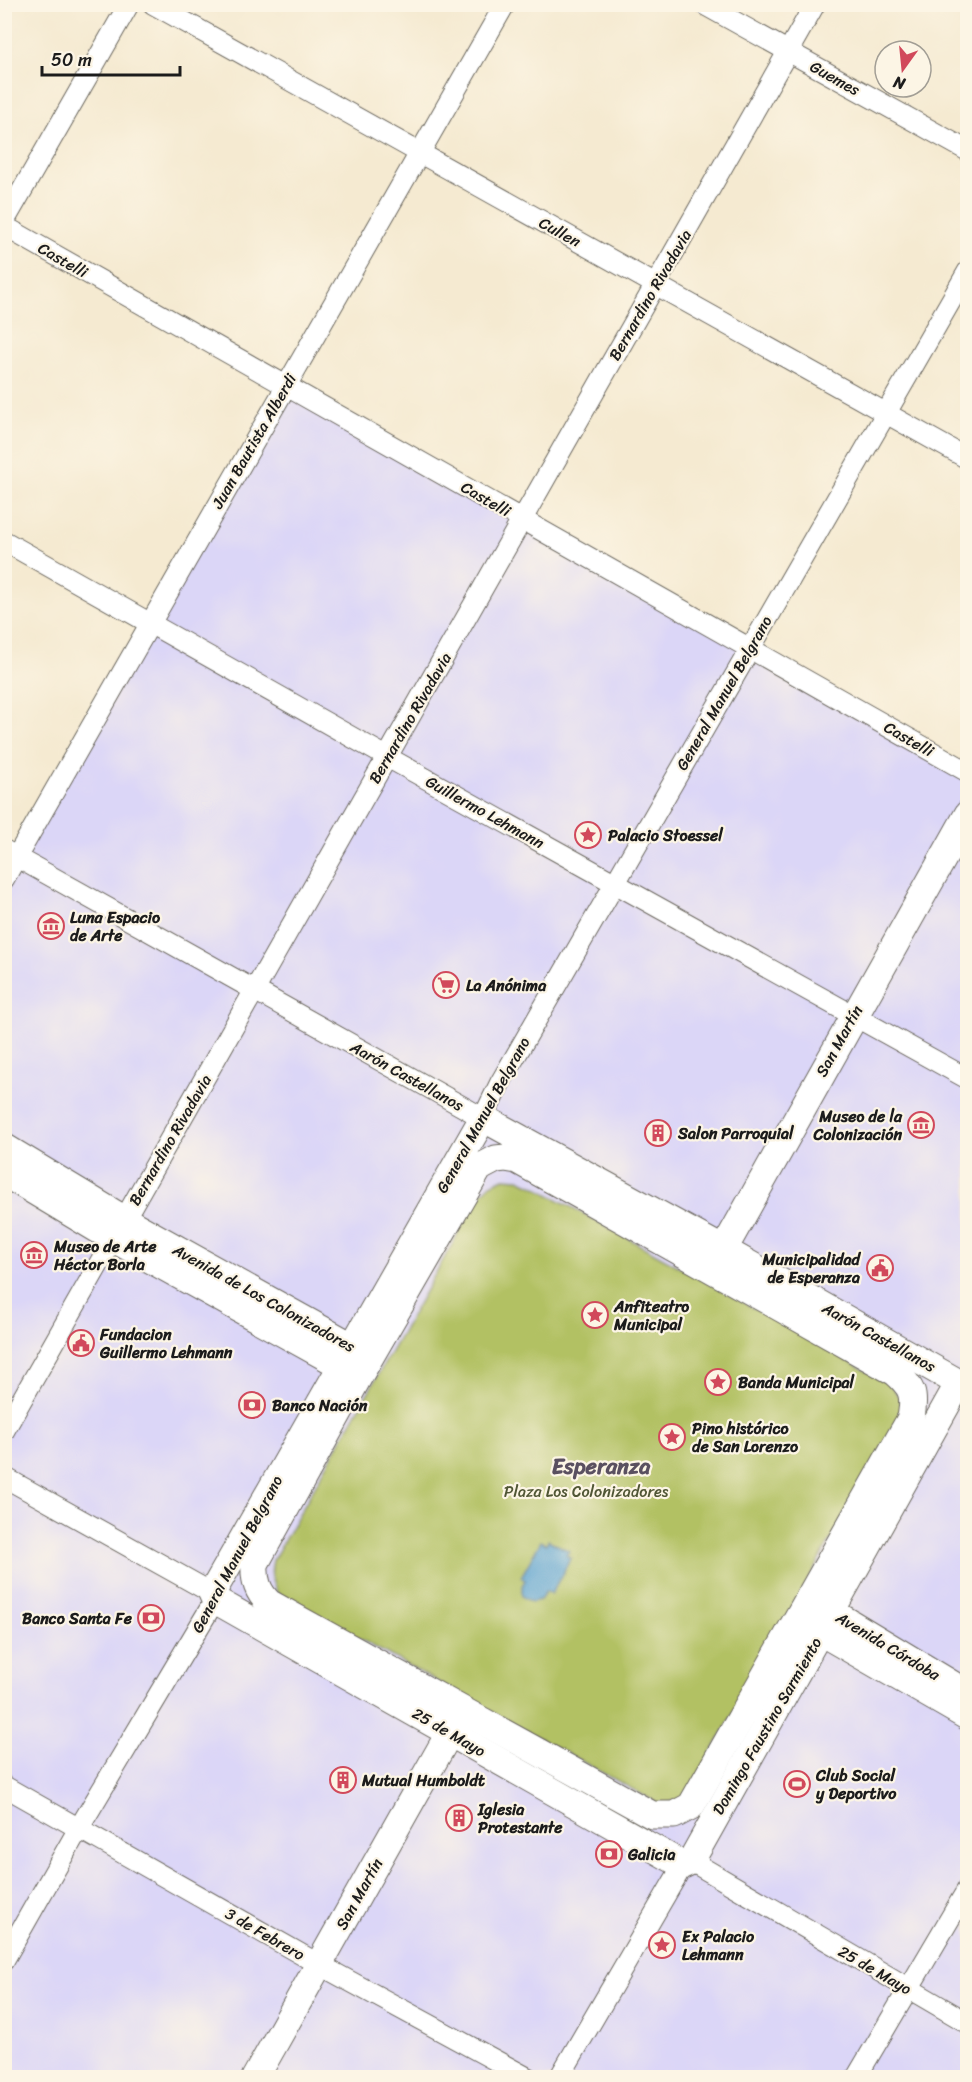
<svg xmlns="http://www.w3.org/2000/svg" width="972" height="2082" font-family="Sriracha,sans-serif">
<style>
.built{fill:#dbd6f7}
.green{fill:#b2c163;stroke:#676e40;stroke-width:1.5}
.water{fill:#59a1d0;stroke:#3a5e76;stroke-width:1.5}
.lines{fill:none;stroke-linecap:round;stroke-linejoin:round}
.minor-casing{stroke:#68645b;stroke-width:22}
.secondary-casing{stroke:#68645b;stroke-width:29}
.minor{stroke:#fff;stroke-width:20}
.secondary{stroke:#fff;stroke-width:27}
.labels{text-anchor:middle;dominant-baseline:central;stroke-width:4.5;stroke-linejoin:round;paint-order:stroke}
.street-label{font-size:16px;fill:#1c1c1c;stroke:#fcf5e5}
.poi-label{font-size:16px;font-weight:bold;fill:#1c1c1c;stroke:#fcf5e5;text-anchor:start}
.park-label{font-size:16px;fill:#505635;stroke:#fcf5e5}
.district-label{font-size:22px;font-weight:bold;fill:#5a5060;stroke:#fcf5e5}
</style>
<rect width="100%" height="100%" fill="#fcf5e5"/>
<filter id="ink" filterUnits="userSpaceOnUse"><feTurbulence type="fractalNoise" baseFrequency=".0167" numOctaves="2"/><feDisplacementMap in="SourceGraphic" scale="12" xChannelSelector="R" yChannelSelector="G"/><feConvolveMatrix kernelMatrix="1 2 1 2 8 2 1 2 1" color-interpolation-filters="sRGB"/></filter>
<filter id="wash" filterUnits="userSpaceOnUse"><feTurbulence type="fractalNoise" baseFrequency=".008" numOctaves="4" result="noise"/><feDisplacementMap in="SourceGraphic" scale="24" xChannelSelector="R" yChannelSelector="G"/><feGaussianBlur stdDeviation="1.35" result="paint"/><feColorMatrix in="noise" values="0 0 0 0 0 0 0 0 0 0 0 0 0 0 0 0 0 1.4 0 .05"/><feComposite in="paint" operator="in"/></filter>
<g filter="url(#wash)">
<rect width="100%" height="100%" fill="#f5ead1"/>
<polygon class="built" points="286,386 967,773 967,2077 5,2077 4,850 17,857"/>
<path class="green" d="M504,1178L519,1179L532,1185L888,1383C898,1393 902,1400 901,1414L687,1797L661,1805L278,1594C271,1582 270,1574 273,1560L480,1195L491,1184Z"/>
<polygon class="water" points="548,1540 569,1551 566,1555 571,1558 551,1594 546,1591 540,1600 531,1602 522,1596 522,1586 525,1580 521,1577 541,1541 546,1544"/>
</g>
<g filter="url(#ink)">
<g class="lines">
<defs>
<g id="minor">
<polyline points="153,4 968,459"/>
<polyline points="703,4 968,151"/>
<polyline points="4,222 129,4"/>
<polyline points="4,226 968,772"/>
<polyline points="4,541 387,757 968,1079"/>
<polyline points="4,850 483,1118 500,1083 968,271"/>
<polyline points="4,879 505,4"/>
<polyline points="4,1431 815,4"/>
<polyline points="4,1477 212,1593"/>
<polyline points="4,1786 320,1965 528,2078"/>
<polyline points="691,1861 968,2023"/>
<polyline points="4,1960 79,1828 215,1600"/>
<polyline points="559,2078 683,1865"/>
<polyline points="856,2078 968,1888"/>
</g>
<g id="secondary">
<polygon points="483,1118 724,1250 959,1383 691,1861 683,1865 215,1600 212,1593"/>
<polyline points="4,1147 125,1220 366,1354"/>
<path d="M505,1158L517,1160L895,1372C913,1388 915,1394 911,1418L691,1806L674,1815H652L269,1603C258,1592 254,1581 255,1564L359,1376L479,1168L496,1159Z"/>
<polyline points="4,1173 114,1239 355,1373"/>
<polyline points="715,1265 968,814"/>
<polyline points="817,1603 968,1694"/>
<polyline points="805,1623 968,1717"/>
<polyline points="255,2078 458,1718"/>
</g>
</defs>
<use href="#minor" class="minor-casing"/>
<use href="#secondary" class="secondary-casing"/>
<use href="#minor" class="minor"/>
<use href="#secondary" class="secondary"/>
</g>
</g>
<defs>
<symbol id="sight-ring" viewBox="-11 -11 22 22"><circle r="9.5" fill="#fcf5e5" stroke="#d1495b" stroke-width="1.5"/><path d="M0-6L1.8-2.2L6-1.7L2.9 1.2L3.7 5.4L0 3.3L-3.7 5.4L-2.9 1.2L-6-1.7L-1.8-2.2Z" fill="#d1495b"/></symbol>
<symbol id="museum-ring" viewBox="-11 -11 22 22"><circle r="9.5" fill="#fcf5e5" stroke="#d1495b" stroke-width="1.5"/><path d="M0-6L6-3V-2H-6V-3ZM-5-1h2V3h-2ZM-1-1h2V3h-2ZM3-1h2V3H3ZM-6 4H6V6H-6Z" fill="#d1495b"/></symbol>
<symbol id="supermarket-ring" viewBox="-11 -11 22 22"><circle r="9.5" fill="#fcf5e5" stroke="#d1495b" stroke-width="1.5"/><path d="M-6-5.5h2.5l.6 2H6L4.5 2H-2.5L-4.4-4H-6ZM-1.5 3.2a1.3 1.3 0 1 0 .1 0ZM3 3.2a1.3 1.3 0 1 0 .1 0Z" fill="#d1495b"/></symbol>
<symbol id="building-ring" viewBox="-11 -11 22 22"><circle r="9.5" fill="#fcf5e5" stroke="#d1495b" stroke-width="1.5"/><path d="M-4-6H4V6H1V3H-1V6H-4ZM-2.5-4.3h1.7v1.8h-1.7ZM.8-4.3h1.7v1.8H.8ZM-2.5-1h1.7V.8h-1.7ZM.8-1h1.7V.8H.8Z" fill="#d1495b"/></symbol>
<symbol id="civic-ring" viewBox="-11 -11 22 22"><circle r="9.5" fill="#fcf5e5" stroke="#d1495b" stroke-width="1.5"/><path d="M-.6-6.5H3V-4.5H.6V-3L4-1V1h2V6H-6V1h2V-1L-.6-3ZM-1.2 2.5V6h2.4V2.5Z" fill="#d1495b"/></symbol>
<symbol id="bank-ring" viewBox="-11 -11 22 22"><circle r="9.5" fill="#fcf5e5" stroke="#d1495b" stroke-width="1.5"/><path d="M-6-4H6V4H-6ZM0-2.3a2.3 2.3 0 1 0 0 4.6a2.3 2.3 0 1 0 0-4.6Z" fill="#d1495b"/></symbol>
<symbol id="stadium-ring" viewBox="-11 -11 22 22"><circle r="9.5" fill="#fcf5e5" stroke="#d1495b" stroke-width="1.5"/><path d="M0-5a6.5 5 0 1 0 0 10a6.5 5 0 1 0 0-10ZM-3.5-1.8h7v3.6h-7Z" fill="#d1495b"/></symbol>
</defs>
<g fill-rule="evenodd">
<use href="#sight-ring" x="573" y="820" width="30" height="30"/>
<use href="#museum-ring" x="36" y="911" width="30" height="30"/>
<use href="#supermarket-ring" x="431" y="970" width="30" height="30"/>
<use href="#museum-ring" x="906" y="1110" width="30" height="30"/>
<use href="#building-ring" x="643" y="1118" width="30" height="30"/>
<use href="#museum-ring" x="19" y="1240" width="30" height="30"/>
<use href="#civic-ring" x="865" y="1253" width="30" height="30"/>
<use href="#sight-ring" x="580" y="1300" width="30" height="30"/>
<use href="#civic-ring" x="66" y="1328" width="30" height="30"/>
<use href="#sight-ring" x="703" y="1367" width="30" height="30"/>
<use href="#bank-ring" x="237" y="1390" width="30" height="30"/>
<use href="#sight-ring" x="657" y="1422" width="30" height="30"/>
<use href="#bank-ring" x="136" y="1603" width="30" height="30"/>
<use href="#building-ring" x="328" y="1765" width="30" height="30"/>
<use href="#stadium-ring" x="782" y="1769" width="30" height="30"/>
<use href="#building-ring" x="444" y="1803" width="30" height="30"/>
<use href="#bank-ring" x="594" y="1839" width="30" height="30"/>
<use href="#sight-ring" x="647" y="1930" width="30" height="30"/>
</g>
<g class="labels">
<g class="street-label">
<text transform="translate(835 78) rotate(29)">Guemes</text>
<text transform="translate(560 232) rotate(29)">Cullen</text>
<text transform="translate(63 260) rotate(30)">Castelli</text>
<text transform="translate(650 295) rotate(-60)">Bernardino Rivadavia</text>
<text transform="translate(254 441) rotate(-60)">Juan Bautista Alberdi</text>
<text transform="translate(486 499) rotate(30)">Castelli</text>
<text transform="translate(724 693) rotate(-60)">General Manuel Belgrano</text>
<text transform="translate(410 718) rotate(-60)">Bernardino Rivadavia</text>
<text transform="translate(909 739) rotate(30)">Castelli</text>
<text transform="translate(485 812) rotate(29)">Guillermo Lehmann</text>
<text transform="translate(839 1041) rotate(-61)">San Martín</text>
<text transform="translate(407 1076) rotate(29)">Aarón Castellanos</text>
<text transform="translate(483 1115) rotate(-61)">General Manuel Belgrano</text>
<text transform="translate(170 1140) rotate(-60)">Bernardino Rivadavia</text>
<text transform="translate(264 1298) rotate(29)">Avenida de Los Colonizadores</text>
<text transform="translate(879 1337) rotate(29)">Aarón Castellanos</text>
<text transform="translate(237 1554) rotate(-62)">General Manuel Belgrano</text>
<text transform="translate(888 1646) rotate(31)">Avenida Córdoba</text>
<text transform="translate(767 1726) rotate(-60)">Domingo Faustino Sarmiento</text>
<text transform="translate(449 1732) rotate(30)">25 de Mayo</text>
<text transform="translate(359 1894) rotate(-61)">San Martín</text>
<text transform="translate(265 1934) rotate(30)">3 de Febrero</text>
<text transform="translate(875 1970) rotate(30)">25 de Mayo</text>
</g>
<g class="poi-label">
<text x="608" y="835">Palacio Stoessel</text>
<text x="70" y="917">Luna Espacio<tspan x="70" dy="18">de Arte</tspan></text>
<text x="466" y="985">La Anónima</text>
<text x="902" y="1116" text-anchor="end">Museo de la<tspan x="902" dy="18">Colonización</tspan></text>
<text x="678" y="1133">Salon Parroquial</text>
<text x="54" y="1246">Museo de Arte<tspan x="54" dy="18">Héctor Borla</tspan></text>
<text x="860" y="1259" text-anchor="end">Municipalidad<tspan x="860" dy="18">de Esperanza</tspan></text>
<text x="614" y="1306">Anfiteatro<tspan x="614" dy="18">Municipal</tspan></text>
<text x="100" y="1334">Fundacion<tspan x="100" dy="18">Guillermo Lehmann</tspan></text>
<text x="738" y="1382">Banda Municipal</text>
<text x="272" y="1405">Banco Nación</text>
<text x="692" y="1428">Pino histórico<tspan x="692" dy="18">de San Lorenzo</tspan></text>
<text x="132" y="1618" text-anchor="end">Banco Santa Fe</text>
<text x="816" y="1775">Club Social<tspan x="816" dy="18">y Deportivo</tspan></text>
<text x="362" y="1780">Mutual Humboldt</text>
<text x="478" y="1809">Iglesia<tspan x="478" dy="18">Protestante</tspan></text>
<text x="628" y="1854">Galicia</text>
<text x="682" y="1936">Ex Palacio<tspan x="682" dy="18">Lehmann</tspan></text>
</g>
<g class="park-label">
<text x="586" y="1491">Plaza Los Colonizadores</text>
</g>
<g class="district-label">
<text x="601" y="1466">Esperanza</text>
</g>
</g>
<rect width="972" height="2082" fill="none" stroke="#fcf5e5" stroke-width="24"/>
<g transform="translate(903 69) rotate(195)"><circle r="28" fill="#fcf5e5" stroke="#a29e95" stroke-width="1.5"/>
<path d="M0-4.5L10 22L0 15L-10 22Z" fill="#d1495b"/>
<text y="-9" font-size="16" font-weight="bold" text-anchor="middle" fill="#1c1c1c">N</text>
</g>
<path d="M42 66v9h138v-9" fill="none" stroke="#1c1c1c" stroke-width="3"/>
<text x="51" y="66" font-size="18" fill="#1c1c1c" stroke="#fcf5e5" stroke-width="4.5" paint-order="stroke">50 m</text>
</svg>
